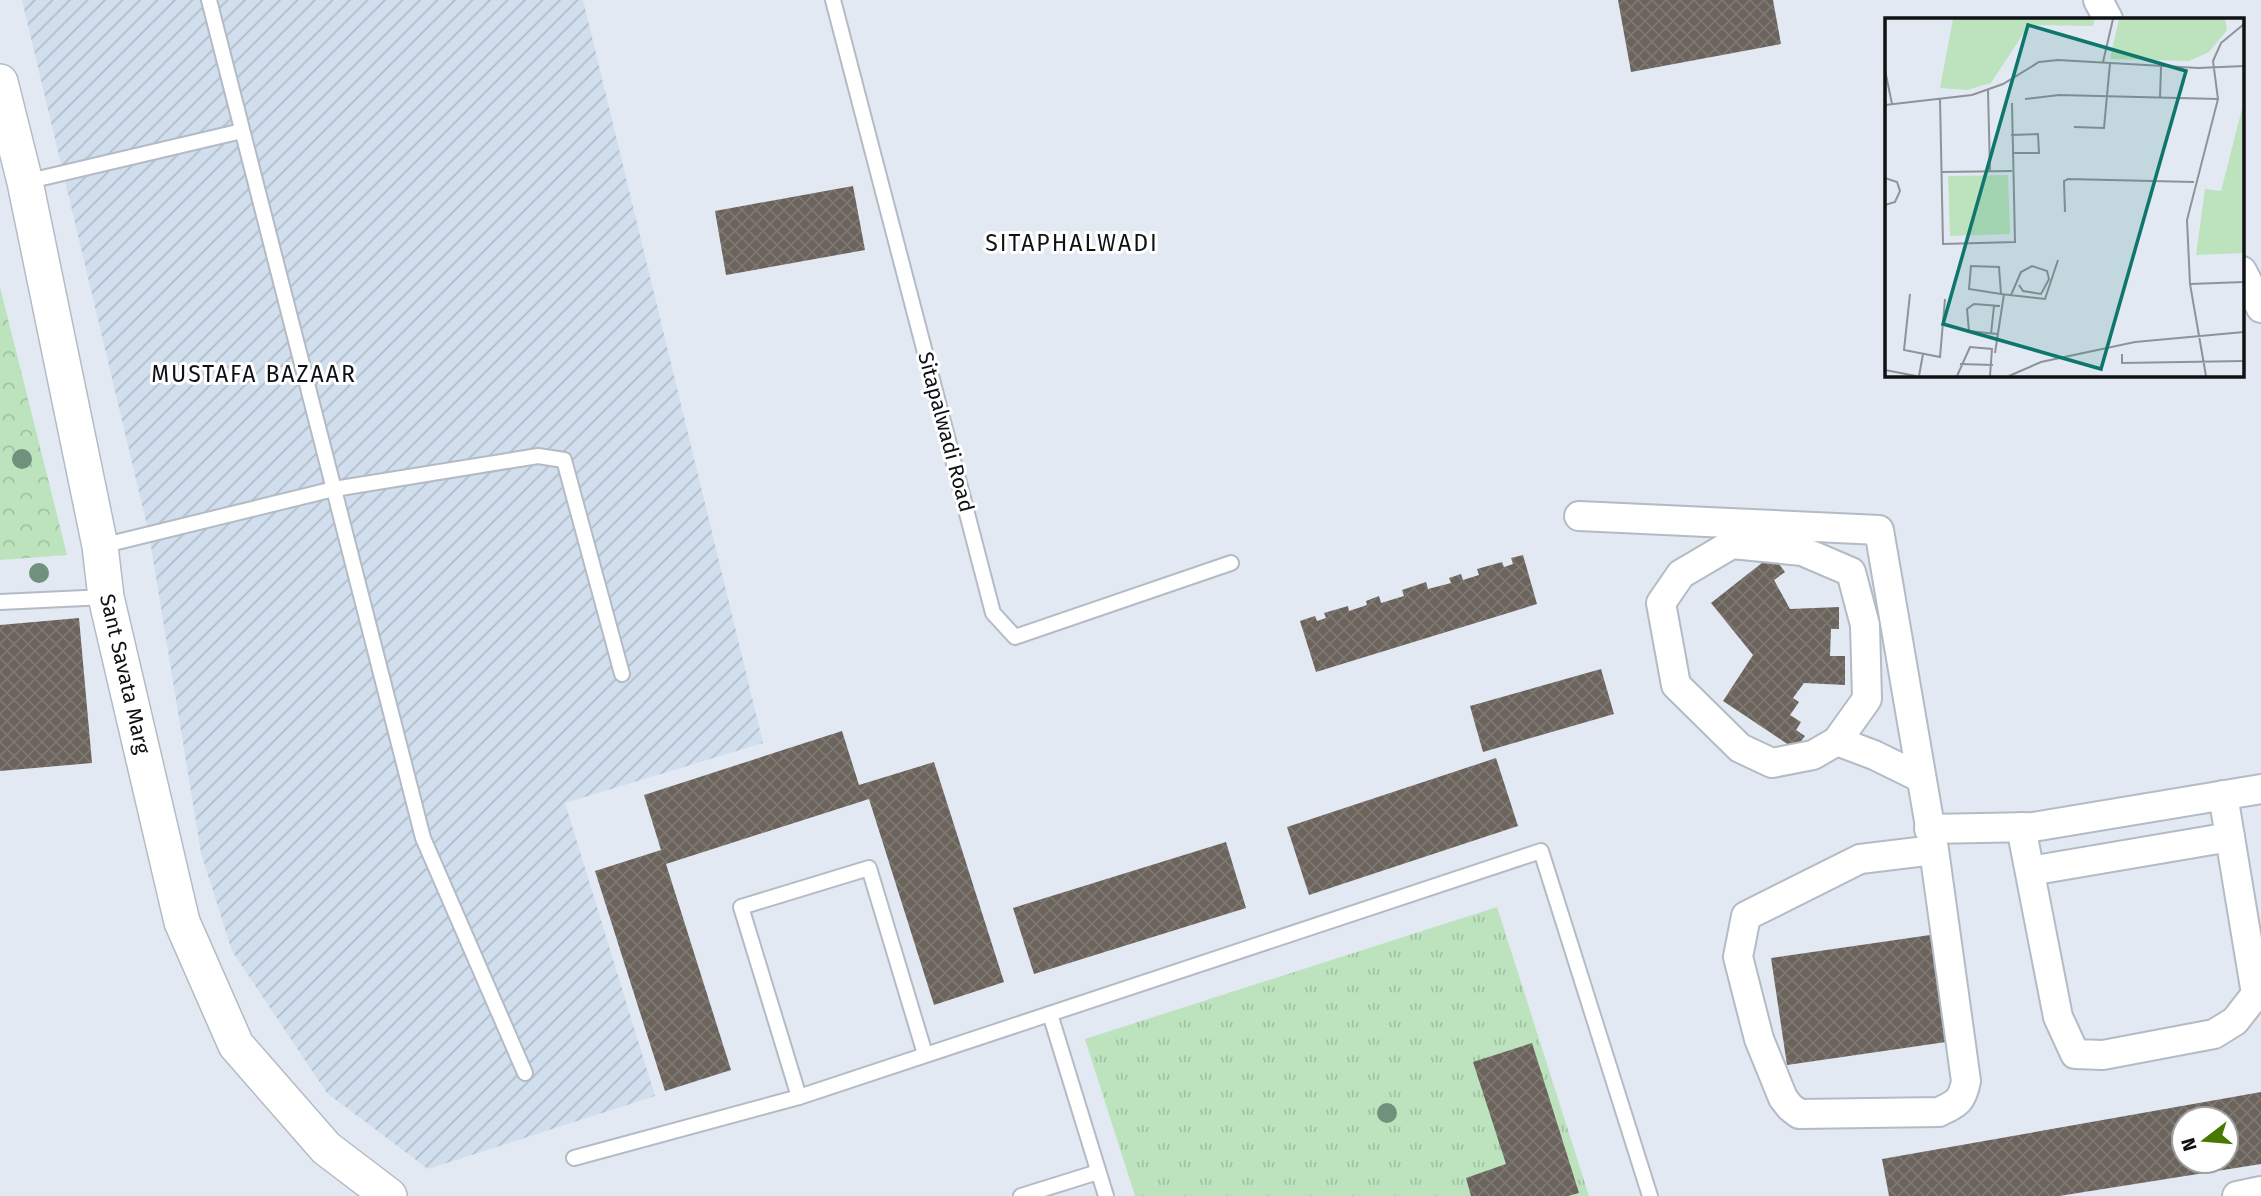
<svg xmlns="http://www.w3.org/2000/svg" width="2261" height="1196" font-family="'Fira Sans',sans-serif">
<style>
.industrial{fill:url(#industrial-furrows)}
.forest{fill:url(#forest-crowns)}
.park{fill:url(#park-tufts)}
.building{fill:url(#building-cross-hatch);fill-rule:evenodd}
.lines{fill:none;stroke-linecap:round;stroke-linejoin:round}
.service-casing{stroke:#b3bbc4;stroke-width:18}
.minor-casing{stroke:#b3bbc4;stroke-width:32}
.tertiary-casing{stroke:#b3bbc4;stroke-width:38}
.service{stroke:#fff;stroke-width:14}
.minor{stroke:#fff;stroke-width:28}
.tertiary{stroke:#fff;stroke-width:35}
.tree{fill:#70927d}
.labels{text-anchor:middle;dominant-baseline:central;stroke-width:6;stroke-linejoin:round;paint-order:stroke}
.street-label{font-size:21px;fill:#0f1215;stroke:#fff}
.neighbourhood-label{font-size:23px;letter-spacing:2px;fill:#0f1215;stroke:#fff}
.inset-road{fill:none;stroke:#8e939a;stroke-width:2}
.view{fill:#0f766e;fill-opacity:0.15;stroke:#0f766e;stroke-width:3.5}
.inset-edge{fill:none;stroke:#0f1215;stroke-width:3.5}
</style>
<defs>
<pattern id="industrial-furrows" width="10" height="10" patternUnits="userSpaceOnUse" patternTransform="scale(1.75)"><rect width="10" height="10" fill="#d1deed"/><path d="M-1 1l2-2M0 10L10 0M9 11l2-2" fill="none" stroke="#b2bdca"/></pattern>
<pattern id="forest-crowns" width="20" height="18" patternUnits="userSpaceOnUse" patternTransform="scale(1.75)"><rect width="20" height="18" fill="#bce3be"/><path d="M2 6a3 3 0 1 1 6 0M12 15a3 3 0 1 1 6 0" fill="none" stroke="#a0c2a2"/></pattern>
<pattern id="park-tufts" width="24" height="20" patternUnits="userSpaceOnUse" patternTransform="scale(1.75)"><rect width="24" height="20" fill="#bce3be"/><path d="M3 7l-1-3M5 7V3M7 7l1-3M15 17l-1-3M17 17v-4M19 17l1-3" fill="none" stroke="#a0c2a2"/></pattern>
<pattern id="building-cross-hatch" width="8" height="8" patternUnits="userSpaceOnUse" patternTransform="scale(1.75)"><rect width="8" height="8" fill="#6b635c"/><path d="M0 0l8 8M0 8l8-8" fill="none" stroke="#7e7873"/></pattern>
</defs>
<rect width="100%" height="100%" fill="#e2e9f3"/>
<polygon class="industrial" points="22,0 583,0 763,743 565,803 655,1096 428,1169 327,1093 232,951 201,853 149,534"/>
<polygon class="forest" points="0,287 67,555 0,560"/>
<polygon class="park" points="1497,907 1589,1196 1135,1196 1085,1039"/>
<g class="building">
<polygon points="1618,0 1773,0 1781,44 1631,72"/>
<polygon points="853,186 865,250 726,275 715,211"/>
<polygon points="1523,555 1537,604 1316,672 1300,621 1315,616 1317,621 1326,618 1324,613 1348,606 1349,611 1367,605 1366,601 1379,596 1381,603 1404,596 1402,590 1426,582 1428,589 1451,583 1449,578 1461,574 1463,580 1479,575 1477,569 1502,562 1504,567 1513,564 1511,558"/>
<polygon points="1772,555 1785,572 1774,580 1790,609 1839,607 1839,629 1831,629 1830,656 1845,656 1845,685 1804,683 1793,698 1799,702 1790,715 1801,722 1796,730 1805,736 1795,749 1723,701 1753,655 1711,603"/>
<polygon points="79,618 92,763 0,771 0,625"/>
<polygon points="1601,669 1614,714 1483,752 1470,706"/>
<polygon points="842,731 859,785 934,762 1004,982 934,1005 869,799 666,864 731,1070 665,1091 595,871 661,850 644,795"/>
<polygon points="1496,758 1518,826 1309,895 1287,827"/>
<polygon points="1226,842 1246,908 1034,974 1013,908"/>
<polygon points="1937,934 1953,1041 1787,1065 1771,958"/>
<polygon points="1532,1043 1579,1193 1568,1196 1471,1196 1466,1178 1506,1164 1473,1062"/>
<path d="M2261,1092V1164L2059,1196H1889L1882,1159ZM2184,1119H2226V1161H2184Z"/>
</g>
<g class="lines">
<defs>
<g id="service">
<polyline points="209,0 423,838 525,1073"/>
<polyline points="833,0 993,613 1015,637 1231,563"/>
<polyline points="25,182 242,131"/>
<polyline points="101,546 334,489 538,456 564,460 622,674"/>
<polyline points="0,602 106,597"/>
<polyline points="1050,1014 1106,1196"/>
<polyline points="799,1097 741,907 869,868 925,1054"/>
<polyline points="574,1158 799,1097 1541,851 1650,1196"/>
<polyline points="1021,1196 1098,1172"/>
</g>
<g id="minor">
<polyline points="2098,0 2108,19"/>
<polyline points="2242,271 2261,308"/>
<path d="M1579,516L1879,530L1934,850L1966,1081C1962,1101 1958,1103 1939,1112L1799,1114L1790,1107L1783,1098L1759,1039L1738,957L1746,916L1860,859L1934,850"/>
<polyline points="1837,741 1867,699 1865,625 1851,572 1802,551 1732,544 1681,574 1661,603 1676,685 1740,748 1772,763 1813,755 1837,741 1874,755 1921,778"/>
<polyline points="2021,827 2058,1017 2075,1054 2103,1055 2214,1034 2235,1021 2256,994 2223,795"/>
<polyline points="1929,829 2033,827 2261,789"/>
<polyline points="2030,871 2230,837"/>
<polyline points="2237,1196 2261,1191"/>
</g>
<polyline id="tertiary" points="0,82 25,182 100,546 106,597 182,922 236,1045 326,1148 389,1196"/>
</defs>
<use href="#service" class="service-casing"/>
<use href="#minor" class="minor-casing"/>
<use href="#tertiary" class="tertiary-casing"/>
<use href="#service" class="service"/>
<use href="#minor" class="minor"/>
<use href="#tertiary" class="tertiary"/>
</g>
<g class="tree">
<circle cx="22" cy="459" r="10"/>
<circle cx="39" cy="573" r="10"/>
<circle cx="1387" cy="1113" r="10"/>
</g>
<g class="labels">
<g class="street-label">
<text transform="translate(946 432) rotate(75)">Sitapalwadi Road</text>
<text transform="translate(125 674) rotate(77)">Sant Savata Marg</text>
</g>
<g class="neighbourhood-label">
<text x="1072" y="243">SITAPHALWADI</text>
<text x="254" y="374">MUSTAFA BAZAAR</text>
</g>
</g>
<g transform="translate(1885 18)">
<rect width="359" height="359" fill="#e2e9f3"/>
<path d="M234,1H340L342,12L324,34L304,43L225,41Z" fill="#bce3be"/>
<path d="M359,83V235L311,237L320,171L336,173Z" fill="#bce3be"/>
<path d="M68,1H210L208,8L144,7L106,65L82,72L55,70ZM123,157L125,216L65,218L63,158Z" fill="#bce3be"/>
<path class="inset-road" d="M218,44L228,1M0,52L7,86M103,72L105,153M275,80L276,49M55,81L58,226L130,224L127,85M140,81L174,77L333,81M0,87L87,77L118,66L154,44L173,42L313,50L359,48M189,109L219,110L225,45M126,117L153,116L154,135H127M57,154L127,153M0,160L12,164L15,173L10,184L0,187M180,194L179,163L183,161L309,164M305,266L359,264M25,276L19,332L55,339L60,281M116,276L114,249L86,248L84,271L116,276L160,281L173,242M126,277L136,254L147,248L162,253L164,261L156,276L138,273L134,267M106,316L109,288M112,316L84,313L82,291L89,286L115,288M110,335L119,276M237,336V345L359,343M75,346L108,347M0,352L31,358M34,358L38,336M72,358L85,329L107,331L105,358M124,358L156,344L250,324L359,314M321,358L305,266L302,202L333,81L328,43L336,25L359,6"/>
<path class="view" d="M143,7L301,53L216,351L58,306Z"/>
<rect width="359" height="359" class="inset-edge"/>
</g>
<g transform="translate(2205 1140) rotate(254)"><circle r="33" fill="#ffffff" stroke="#9fa0a1" stroke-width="2"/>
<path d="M0-5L12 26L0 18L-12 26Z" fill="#487800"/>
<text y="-10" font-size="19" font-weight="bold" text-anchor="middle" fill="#0f1215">N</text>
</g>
</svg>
